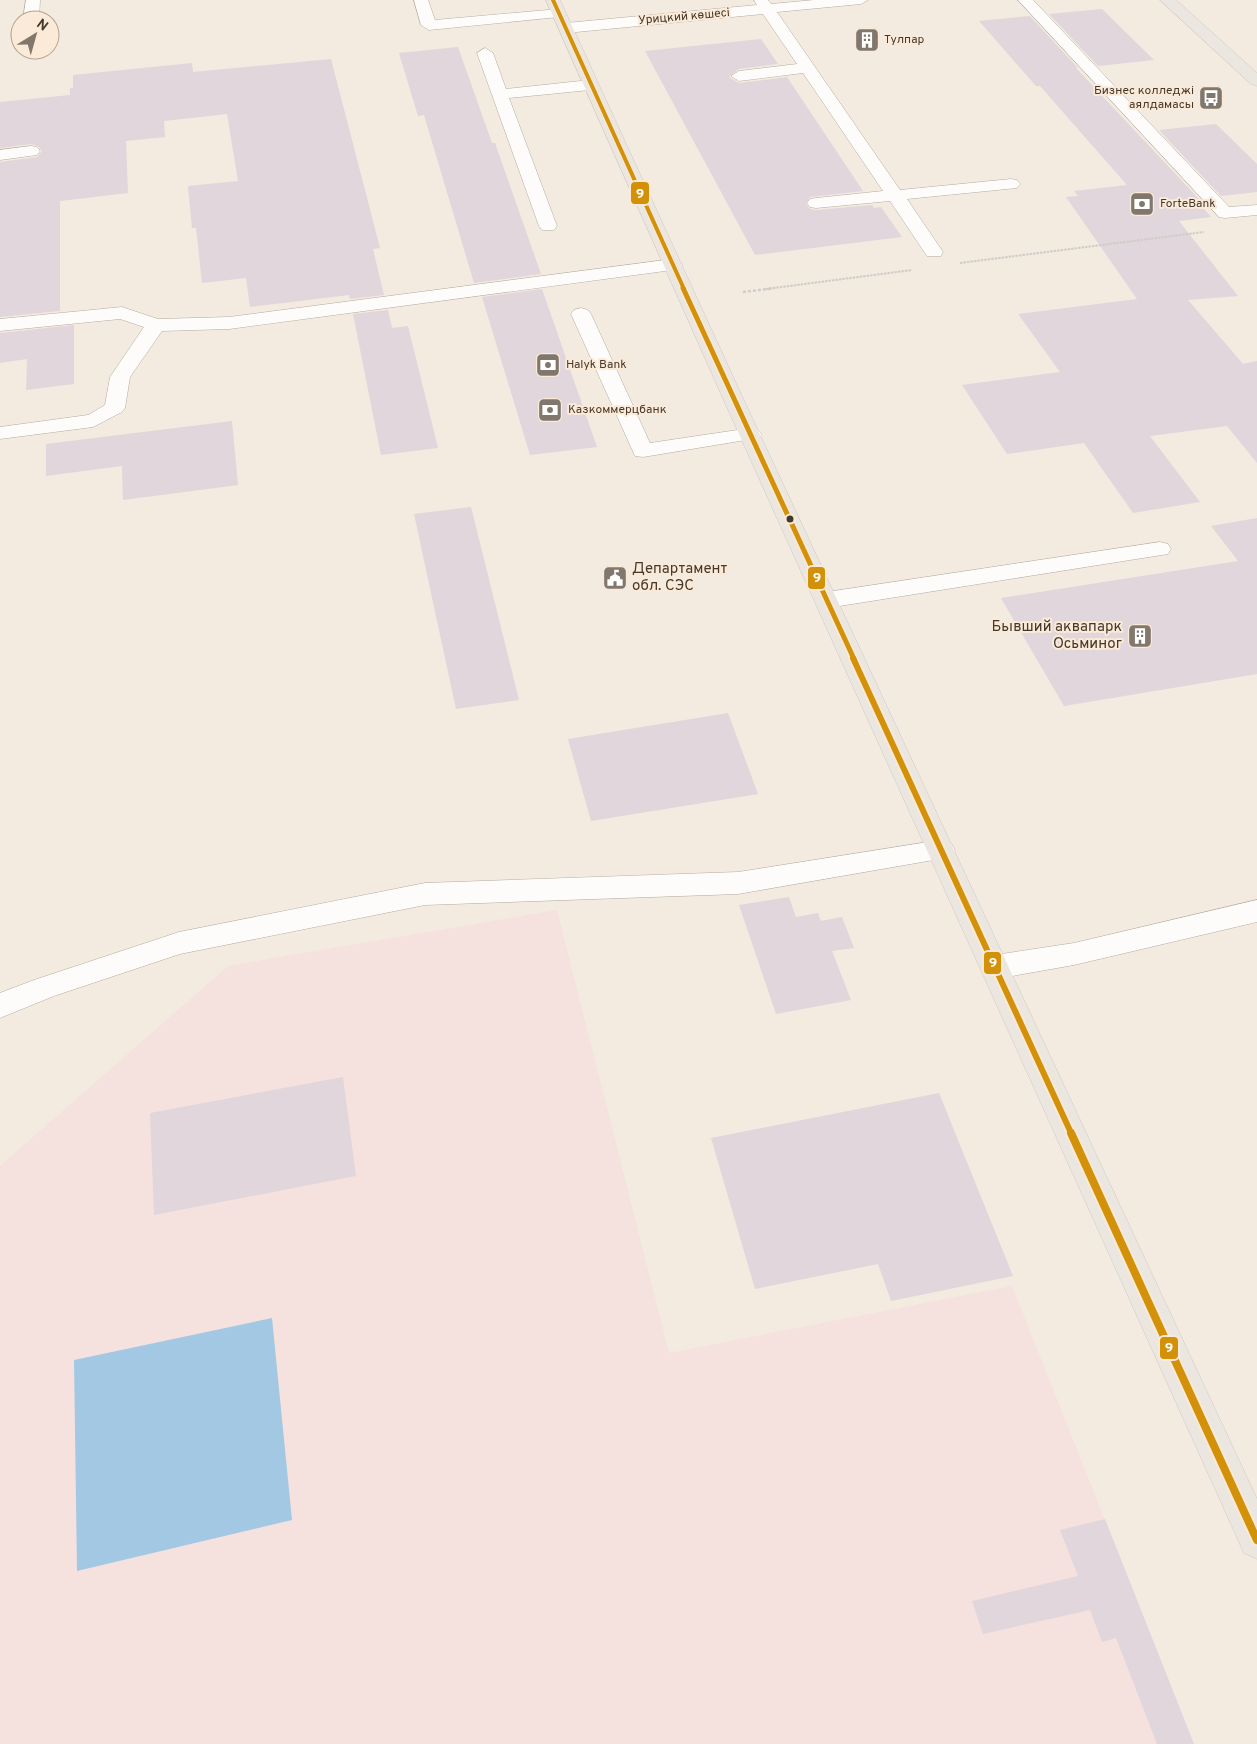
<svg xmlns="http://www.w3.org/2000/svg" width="1257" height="1744" font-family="Overpass,sans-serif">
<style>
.industrial{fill:#f5e2de}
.water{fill:#a2c8e3}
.building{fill:#e0d6dc}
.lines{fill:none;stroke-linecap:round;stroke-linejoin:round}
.minor-casing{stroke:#b4aba1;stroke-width:1}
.major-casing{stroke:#cec9c2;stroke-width:1}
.path-far1{stroke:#d0ccc8;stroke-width:2;stroke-dasharray:2.5 1;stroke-linecap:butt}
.path{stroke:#d0ccc8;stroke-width:2.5;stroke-dasharray:3 2;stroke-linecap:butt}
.minor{fill:#fdfcfa;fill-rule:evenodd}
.major{fill:#ebe7e0;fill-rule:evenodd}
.bus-1-far3-casing{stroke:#fbead8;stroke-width:6}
.bus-1-far2-casing{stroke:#fbead8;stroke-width:8}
.bus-1-far1-casing{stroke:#fbead8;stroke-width:10}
.bus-1-casing{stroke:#fbead8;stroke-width:12}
.bus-1-far3{stroke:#d39009;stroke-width:4}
.bus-1-far2{stroke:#d39009;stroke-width:5}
.bus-1-far1{stroke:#d39009;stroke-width:6}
.bus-1{stroke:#d39009;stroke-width:8}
.bus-dot{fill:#44392d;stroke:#fbead8;stroke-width:2}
.labels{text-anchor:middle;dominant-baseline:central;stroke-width:4;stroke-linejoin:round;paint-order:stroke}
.far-street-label{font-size:12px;fill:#44392d;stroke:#fbead8}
.far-poi-label{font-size:12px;fill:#44392d;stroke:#fbead8;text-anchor:start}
.poi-label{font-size:15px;fill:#44392d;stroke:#fbead8;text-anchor:start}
.line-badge{stroke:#fbead8;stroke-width:2}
.badge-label{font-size:14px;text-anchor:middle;font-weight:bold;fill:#fff}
</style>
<rect width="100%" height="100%" fill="#f3eae0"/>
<polygon class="industrial" points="557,910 669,1353 1012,1286 1194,1744 0,1744 0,1166 228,966"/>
<polygon class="water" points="272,1318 292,1520 77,1571 74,1360"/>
<g class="building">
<polygon points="1102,9 1154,60 1098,66 1049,14"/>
<polygon points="1030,16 1078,68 1076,68 1199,199 1195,199 1211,217 1179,221 1238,296 1188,300 1243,364 1257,361 1257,463 1227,426 1150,436 1200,502 1133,513 1084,443 1007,454 962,385 1060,372 1018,314 1137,299 1066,197 1078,196 1074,191 1127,185 1040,86 1036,86 979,21"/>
<polygon points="761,39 778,64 739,69 729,77 739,83 787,77 863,191 810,197 806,204 810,209 816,210 872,205 874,208 881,207 902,237 755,255 645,51"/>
<polygon points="458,47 492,143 495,143 541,274 474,283 424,115 418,116 399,53"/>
<polygon points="331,59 380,248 373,249 384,295 350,299 349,295 250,307 246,278 202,283 196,228 192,228 188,186 238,181 227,114 164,121 165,137 126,141 128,193 60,201 60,311 0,317 0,162 37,157 42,151 38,146 31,144 0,148 0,102 70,95 70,88 73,88 73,75 192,63 193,72"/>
<polygon points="1216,124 1257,164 1257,192 1221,196 1159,130"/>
<polygon points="542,289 597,447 530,455 482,297"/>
<polygon points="388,310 392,328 408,326 438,448 381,455 353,314"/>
<polygon points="74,325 74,384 26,390 27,359 0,363 0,333"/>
<polygon points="232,421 238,485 123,500 122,466 46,476 46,444"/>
<polygon points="471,507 519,700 456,709 414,514"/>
<polygon points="1257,518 1257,674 1064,706 1001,598 1238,561 1211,526"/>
<polygon points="728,713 758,794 591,821 568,739"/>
<polygon points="789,897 796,917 818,913 821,921 842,917 854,948 832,951 851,1000 776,1014 739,905"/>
<polygon points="343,1077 356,1176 154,1215 150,1113"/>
<polygon points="939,1093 1013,1276 891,1301 878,1264 755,1289 711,1138"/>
<polygon points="1105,1519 1194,1744 1157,1744 1116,1638 1102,1642 1090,1610 983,1634 972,1601 1078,1576 1060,1530"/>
</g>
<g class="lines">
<defs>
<g id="minor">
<polygon points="26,0 40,0 39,20 23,20"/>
<polygon points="414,0 428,0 435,20 559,9 566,13 559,17 429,30 421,25"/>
<polygon points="754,0 768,0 771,4 814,0 868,0 861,4 777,12 900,190 1011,179 1017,180 1020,184 1017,188 907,199 943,252 941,256 927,256 890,201 816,208 810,207 807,203 810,199 816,198 883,191 803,73 739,81 731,76 739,71 797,64 763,14 566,33 558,28 566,23 757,5"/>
<polygon points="1018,0 1033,0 1229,207 1257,205 1257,215 1225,218 1219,217"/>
<polygon points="485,48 493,53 506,89 590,80 598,85 590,90 509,98 557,226 554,230 542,230 539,226 477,53"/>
<polygon points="31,146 37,147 40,151 37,155 0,160 0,150"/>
<polygon points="673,259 680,261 682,265 680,269 229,329 162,331 130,377 125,408 122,412 93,427 0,439 0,427 88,415 105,405 110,377 144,327 120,319 0,331 0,319 122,307 158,319 229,317"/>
<polygon points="581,308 588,310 591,314 650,443 751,428 758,430 762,434 758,438 643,457 635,456 571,314 574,310"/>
<polygon points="1160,542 1168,544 1171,549 1168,554 827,608 819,605 815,600 819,595 827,592"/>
<polygon points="941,840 951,843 955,850 951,857 738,894 425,905 180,954 54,996 0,1018 0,993 34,980 179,932 425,883 738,872"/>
<polygon points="1257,900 1257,922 1074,965 995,979 985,975 981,967 985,959 995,955 1074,943"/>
</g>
<g id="major">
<polygon points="546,0 560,0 741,394 1257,1499 1257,1559 1244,1553 721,394"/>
<polygon points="1160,0 1176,0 1257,73 1257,86 1251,84"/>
</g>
</defs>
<use href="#minor" class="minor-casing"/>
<use href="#major" class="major-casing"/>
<g class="path-far1">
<polyline points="960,263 1204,232"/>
<polyline points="766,289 912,270"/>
</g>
<polyline class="path" points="743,292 775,288"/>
<use href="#minor" class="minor"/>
<use href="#major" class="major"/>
<defs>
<polyline id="bus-1-far3" points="553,0 684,289"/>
<polyline id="bus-1-far2" points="683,288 854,659"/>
<polyline id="bus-1-far1" points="853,658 1072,1135"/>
<polyline id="bus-1" points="1071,1133 1257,1540"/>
</defs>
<use href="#bus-1-far3" class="bus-1-far3-casing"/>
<use href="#bus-1-far2" class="bus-1-far2-casing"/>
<use href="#bus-1-far1" class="bus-1-far1-casing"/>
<use href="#bus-1" class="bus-1-casing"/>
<use href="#bus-1-far3" class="bus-1-far3"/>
<use href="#bus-1-far2" class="bus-1-far2"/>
<use href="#bus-1-far1" class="bus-1-far1"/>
<use href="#bus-1" class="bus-1"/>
</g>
<defs>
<symbol id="building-square" viewBox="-11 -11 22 22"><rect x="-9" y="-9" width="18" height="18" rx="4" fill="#81776c" stroke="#fbead8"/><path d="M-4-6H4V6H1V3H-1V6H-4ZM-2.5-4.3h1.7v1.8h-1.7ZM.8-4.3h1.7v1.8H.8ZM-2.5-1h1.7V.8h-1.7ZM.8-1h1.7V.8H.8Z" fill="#fff"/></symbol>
<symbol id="bus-square" viewBox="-11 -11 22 22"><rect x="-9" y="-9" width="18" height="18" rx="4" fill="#81776c" stroke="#fbead8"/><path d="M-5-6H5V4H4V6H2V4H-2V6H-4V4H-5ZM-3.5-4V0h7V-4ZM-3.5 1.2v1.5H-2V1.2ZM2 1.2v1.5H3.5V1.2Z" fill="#fff"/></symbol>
<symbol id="bank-square" viewBox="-11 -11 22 22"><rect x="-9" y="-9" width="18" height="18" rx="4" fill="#81776c" stroke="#fbead8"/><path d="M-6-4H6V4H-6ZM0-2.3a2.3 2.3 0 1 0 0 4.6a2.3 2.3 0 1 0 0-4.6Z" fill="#fff"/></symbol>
<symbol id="civic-square" viewBox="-11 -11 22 22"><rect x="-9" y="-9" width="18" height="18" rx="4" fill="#81776c" stroke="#fbead8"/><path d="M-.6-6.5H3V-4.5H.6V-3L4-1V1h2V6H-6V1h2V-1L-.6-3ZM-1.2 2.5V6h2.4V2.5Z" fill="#fff"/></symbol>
</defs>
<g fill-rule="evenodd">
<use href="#building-square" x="853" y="26" width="28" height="28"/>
<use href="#bus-square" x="1197" y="84" width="28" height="28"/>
<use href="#bank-square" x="1128" y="190" width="28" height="28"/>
<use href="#bank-square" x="534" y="351" width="28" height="28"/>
<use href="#bank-square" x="536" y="396" width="28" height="28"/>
<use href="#civic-square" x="601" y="564" width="28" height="28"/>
<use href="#building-square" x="1126" y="622" width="28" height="28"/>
</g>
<circle class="bus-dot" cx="790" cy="519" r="4.5"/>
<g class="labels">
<g class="far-street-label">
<text transform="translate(684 17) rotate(-5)">Урицкий көшесі</text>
</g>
<g class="far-poi-label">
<text x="884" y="40">Тулпар</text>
<text x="1194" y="91" text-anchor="end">Бизнес колледжі<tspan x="1194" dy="14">аялдамасы</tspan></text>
<text x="1160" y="204">ForteBank</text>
<text x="566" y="365">Halyk Bank</text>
<text x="568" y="410">Казкоммерцбанк</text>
</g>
<g class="poi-label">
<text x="632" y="569">Департамент<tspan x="632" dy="17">обл. СЭС</tspan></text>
<text x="1122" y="627" text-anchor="end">Бывший аквапарк<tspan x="1122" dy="17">Осьминог</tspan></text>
</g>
</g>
<g class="line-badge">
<rect x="630" y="181" width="20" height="24" rx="5" fill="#d39009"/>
<rect x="807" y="566" width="19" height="24" rx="5" fill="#d39009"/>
<rect x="983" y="951" width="19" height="24" rx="5" fill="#d39009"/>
<rect x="1159" y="1336" width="20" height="24" rx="5" fill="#d39009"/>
</g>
<g class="badge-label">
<text x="640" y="198">9</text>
<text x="817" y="582">9</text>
<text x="993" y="967">9</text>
<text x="1169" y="1352">9</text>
</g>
<g transform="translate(35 35) rotate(37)"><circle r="24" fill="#fbead8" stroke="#b2a394"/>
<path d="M0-4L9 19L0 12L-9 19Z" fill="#81776c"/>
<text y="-8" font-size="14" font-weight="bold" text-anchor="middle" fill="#44392d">N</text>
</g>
</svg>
